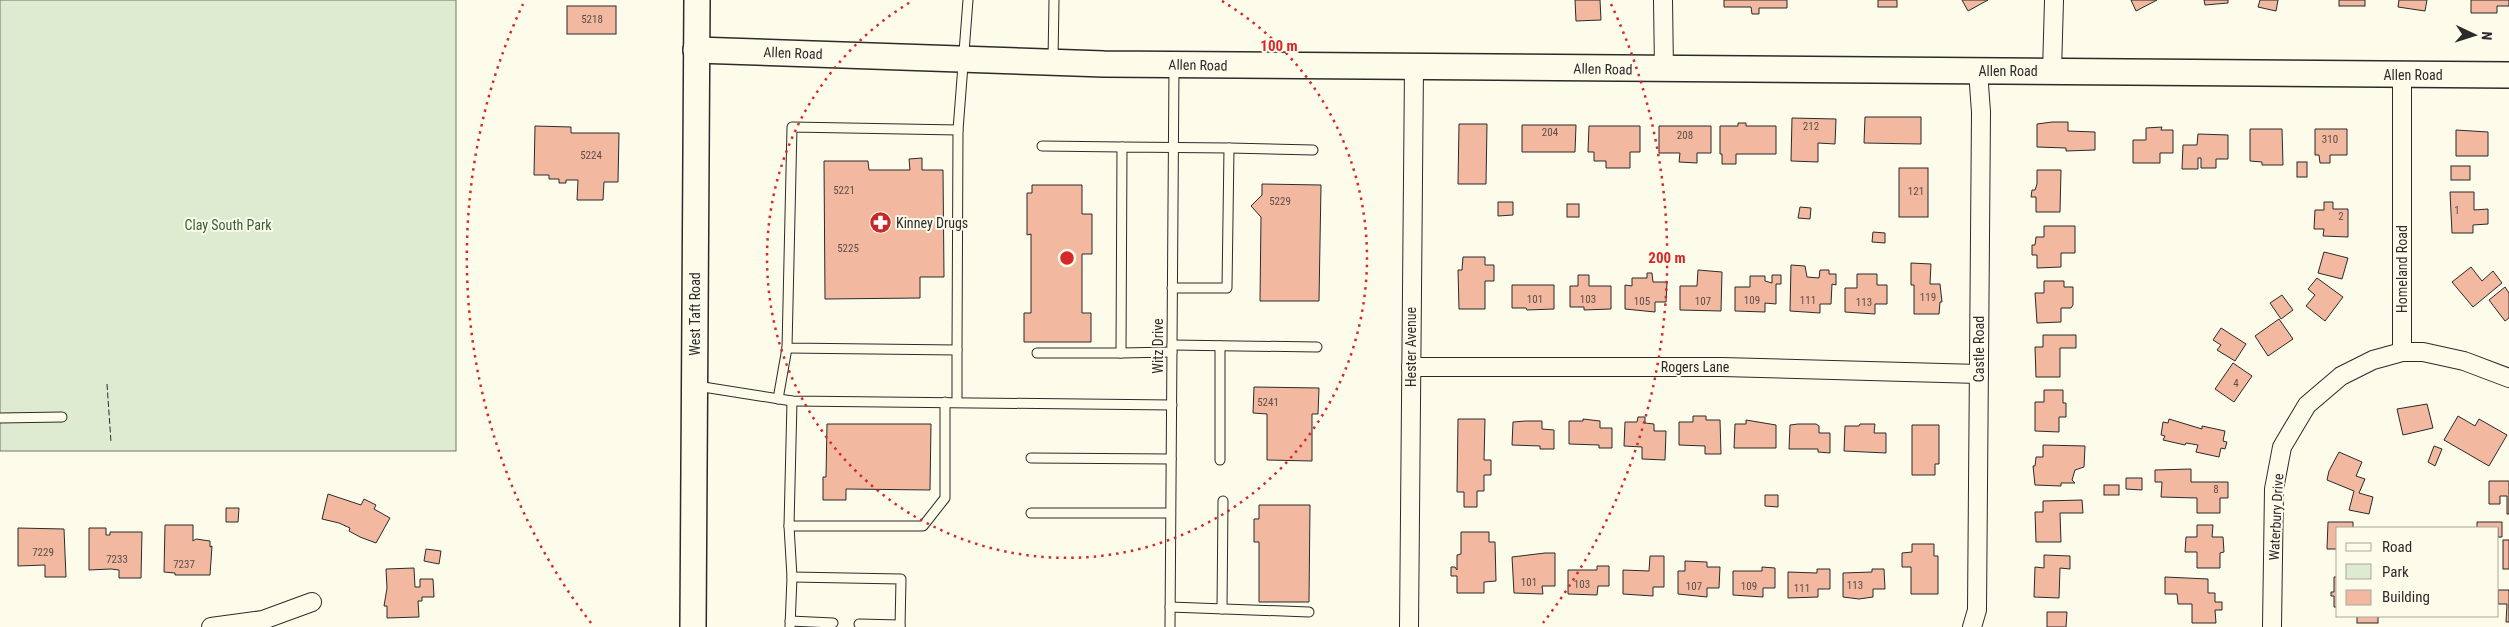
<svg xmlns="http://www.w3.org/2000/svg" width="2509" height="627" font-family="'Roboto Condensed',sans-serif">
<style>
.green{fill:#deebd1;stroke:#74746e}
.building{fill:#f2b8a0;stroke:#2b2b2b}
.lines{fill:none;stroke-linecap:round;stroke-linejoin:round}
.lane-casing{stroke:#2b2b2b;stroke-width:11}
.street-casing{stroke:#2b2b2b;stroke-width:20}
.secondary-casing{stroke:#2b2b2b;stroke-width:28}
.lane{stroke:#fdfbea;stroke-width:9}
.street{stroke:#fdfbea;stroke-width:18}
.secondary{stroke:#fdfbea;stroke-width:25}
.fence{stroke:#2b2b2b;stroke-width:1;stroke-dasharray:6 2.5;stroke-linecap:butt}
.ring{fill:none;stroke:#d62828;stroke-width:2.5;stroke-dasharray:2.5 5}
.labels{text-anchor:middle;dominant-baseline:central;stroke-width:4;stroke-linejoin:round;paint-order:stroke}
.number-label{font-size:11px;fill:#5d4e48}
.street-label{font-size:14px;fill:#2b2b2b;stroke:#fdfbea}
.poi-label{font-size:14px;fill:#2b2b2b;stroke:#fdfbea;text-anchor:start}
.park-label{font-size:14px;fill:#34623c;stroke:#fdfbea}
.centre{fill:#d62828;stroke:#fdfbea;stroke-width:2.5}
.ring-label{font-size:15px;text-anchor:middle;font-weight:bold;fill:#d62828;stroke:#fdfbea;stroke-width:4;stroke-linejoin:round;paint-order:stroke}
</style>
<rect width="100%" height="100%" fill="#fdfbea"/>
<rect class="green" x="0" y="0" width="456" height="451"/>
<g class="building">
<polygon points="1575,0 1600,0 1601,20 1576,21"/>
<polygon points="1724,0 1787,0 1787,8 1759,8 1759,14 1752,14 1751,7 1724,7"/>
<rect x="1878" y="0" width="19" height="7"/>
<polygon points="1962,0 1988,0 1968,11"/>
<polygon points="2131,0 2157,0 2136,11"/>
<polygon points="2204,0 2228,0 2228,3 2205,5"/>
<polygon points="2260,0 2278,0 2276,11 2258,7"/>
<rect x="2339" y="0" width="26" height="6"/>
<polygon points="2399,0 2427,0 2425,11 2398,7"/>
<polygon points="2471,0 2509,0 2509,6 2497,6 2497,13 2471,13"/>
<rect x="567" y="6" width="49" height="28"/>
<polygon points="1865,117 1921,117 1921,144 1864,143"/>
<polygon points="1792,118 1836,119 1835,144 1818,143 1818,162 1791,161"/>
<polygon points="2052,122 2068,122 2068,131 2095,132 2095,150 2066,151 2066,148 2037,147 2037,124"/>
<polygon points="1738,123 1746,123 1746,126 1776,126 1776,154 1736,154 1736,164 1722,164 1722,154 1720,154 1720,126 1738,126"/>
<polygon points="1459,124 1487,124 1486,184 1458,184"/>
<polygon points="1522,125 1576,125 1575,152 1522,152"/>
<polygon points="535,126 571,127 571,133 619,133 618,182 604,182 603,200 577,200 578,180 566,180 566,183 559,183 559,179 549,179 549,175 534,175"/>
<polygon points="1589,126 1640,126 1640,152 1630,152 1630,168 1606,168 1606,161 1594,161 1594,152 1588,152"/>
<polygon points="1659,126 1711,126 1711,153 1697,153 1697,163 1679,162 1680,153 1659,153"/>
<polygon points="2162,127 2161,130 2173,130 2173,153 2160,153 2160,163 2133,163 2133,140 2146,140 2146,128"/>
<polygon points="2250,129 2282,129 2283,165 2262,165 2262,162 2250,161"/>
<polygon points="2315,129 2347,129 2347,155 2330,155 2330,163 2320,163 2319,155 2315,155"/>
<polygon points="2456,130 2488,132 2488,156 2456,156"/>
<polygon points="2198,134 2228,135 2228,159 2216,159 2216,168 2201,168 2201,158 2198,158 2198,169 2182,169 2183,145 2197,145"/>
<polygon points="922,158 922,170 943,170 944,277 920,277 920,298 825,299 824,161 868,161 869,170 910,170 909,159"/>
<rect x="2297" y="162" width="10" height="15"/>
<rect x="2451" y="166" width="19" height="14"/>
<rect x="1899" y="168" width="29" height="49"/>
<polygon points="2037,170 2061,170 2060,212 2036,212 2036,197 2031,197 2032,190 2035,190 2037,184"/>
<polygon points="1262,184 1321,185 1319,301 1260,301 1261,217 1251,206 1262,195"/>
<polygon points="1032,185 1082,185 1082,214 1092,214 1092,254 1082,254 1082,313 1091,313 1091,342 1024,342 1024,313 1031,313 1031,234 1027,235 1027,193 1032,193"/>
<polygon points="2450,192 2474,192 2474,210 2488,209 2488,224 2473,225 2473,233 2452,233"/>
<polygon points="1498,202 1513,202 1513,215 1498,216"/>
<polygon points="2324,202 2333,202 2333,209 2348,209 2348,237 2323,236 2324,229 2314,229 2315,210 2324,210"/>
<rect x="1567" y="204" width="12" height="13"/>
<polygon points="1800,207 1811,208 1810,219 1798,218"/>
<polygon points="2044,226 2075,226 2075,253 2061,253 2061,267 2037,268 2037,255 2032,255 2032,245 2035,245 2036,237 2044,237"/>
<polygon points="1873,232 1885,233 1885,243 1872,242"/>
<polygon points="2324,252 2348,258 2342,279 2318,273"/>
<polygon points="1463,257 1485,257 1485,265 1494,265 1494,281 1485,281 1485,309 1459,309 1458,270 1462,270"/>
<polygon points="1911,263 1931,264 1930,284 1940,284 1942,302 1940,302 1939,314 1914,314 1914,285 1911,285"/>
<polygon points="1791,265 1805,266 1807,277 1819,278 1820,270 1829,270 1829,274 1836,274 1836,285 1832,284 1831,304 1820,304 1820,313 1790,311"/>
<polygon points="2471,267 2482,281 2493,271 2502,283 2473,307 2452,282"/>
<polygon points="1698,270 1722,272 1721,311 1680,310 1680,286 1697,286"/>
<polygon points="1647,273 1652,273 1653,282 1667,282 1666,302 1655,302 1655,312 1625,309 1625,285 1632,286 1632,278 1647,278"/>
<polygon points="1857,274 1877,274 1877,285 1887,285 1887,304 1875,304 1875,314 1845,312 1845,288 1857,288"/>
<polygon points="1578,275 1589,275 1589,286 1611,286 1611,309 1584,310 1584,307 1570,307 1570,286 1578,286"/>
<polygon points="1772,275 1781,275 1781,284 1776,284 1776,304 1765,303 1765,312 1735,311 1735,287 1750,287 1750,276 1765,276 1765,281 1772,283"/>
<polygon points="2317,278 2343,297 2325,321 2306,306 2315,295 2308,289"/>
<polygon points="2044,281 2064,281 2064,287 2073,287 2073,305 2071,308 2061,308 2061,322 2037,323 2035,293 2044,293"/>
<polygon points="1512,285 1554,285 1554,309 1527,310 1526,308 1512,308"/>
<polygon points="2505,287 2509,293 2509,318 2505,321 2489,300"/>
<polygon points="2282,295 2293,310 2281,319 2270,303"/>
<polygon points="2279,319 2293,339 2268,356 2255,336"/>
<polygon points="2221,328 2246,344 2235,361 2217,350 2221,345 2213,340"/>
<polygon points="2043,335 2076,335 2076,348 2060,348 2060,377 2036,377 2035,347 2043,347"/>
<polygon points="2233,363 2252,376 2234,402 2215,389"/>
<polygon points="1254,387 1319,388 1318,414 1312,414 1312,461 1267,460 1267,414 1253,413"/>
<polygon points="2044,390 2063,390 2063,403 2066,403 2066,417 2059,417 2059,432 2035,431 2035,402 2044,402"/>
<polygon points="2427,404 2433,428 2403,435 2397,409"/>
<polygon points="1693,416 1706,416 1706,420 1720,420 1721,454 1705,454 1705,446 1679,445 1679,422 1693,422"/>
<polygon points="2458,416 2475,426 2479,419 2507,435 2489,466 2444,440"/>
<polygon points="1638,417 1645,417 1645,423 1654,424 1654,431 1666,431 1665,460 1642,459 1642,447 1624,446 1625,422 1637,422"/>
<polygon points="1458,419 1485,419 1484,460 1491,460 1491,475 1484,475 1484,491 1477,491 1477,507 1464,507 1464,492 1457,492"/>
<polygon points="1583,419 1600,421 1600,428 1612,428 1612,448 1599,448 1599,445 1569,444 1569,421 1583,421"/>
<polygon points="2169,419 2202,429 2202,426 2225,431 2223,441 2227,442 2225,449 2221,448 2219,457 2196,452 2198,445 2186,443 2185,445 2163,440 2165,436 2161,435 2163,422 2168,423"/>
<polygon points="1746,420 1776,425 1776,448 1734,448 1735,424 1746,424"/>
<polygon points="1526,421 1542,421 1542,429 1554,430 1554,449 1540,449 1540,446 1512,445 1513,422"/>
<polygon points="827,424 931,424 930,490 846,489 846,500 823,500 823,477 826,477"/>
<polygon points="1798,424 1816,424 1819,426 1819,433 1830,433 1830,453 1818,452 1818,449 1789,449 1790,425"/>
<polygon points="1860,424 1875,424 1874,433 1886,433 1886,453 1844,451 1845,426 1859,426"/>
<polygon points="1912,425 1939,425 1939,464 1935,464 1935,475 1912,475"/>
<polygon points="2043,445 2085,446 2084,467 2075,470 2072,480 2075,483 2061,483 2061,486 2035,485 2033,466 2035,466 2036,457 2043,457"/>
<polygon points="2434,446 2442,449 2435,466 2428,462"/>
<polygon points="2339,452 2362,462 2356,476 2365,479 2359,493 2373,497 2369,514 2349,510 2354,491 2327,480 2329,471"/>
<polygon points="2191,469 2191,482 2228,482 2228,498 2220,498 2220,513 2197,513 2197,498 2161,497 2162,482 2155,482 2155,470"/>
<polygon points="2126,478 2142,478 2142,490 2126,489"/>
<polygon points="2489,481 2509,481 2509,514 2507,514 2507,496 2500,496 2500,504 2489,504"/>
<rect x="2104" y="485" width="15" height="10"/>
<polygon points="328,494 361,505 364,499 376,505 374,509 390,518 376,543 360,537 349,531 350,528 339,523 322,519"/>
<polygon points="1765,495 1778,495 1778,507 1765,506"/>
<polygon points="2082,500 2083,513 2060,513 2061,542 2036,542 2035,512 2043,512 2043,501"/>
<polygon points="1259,505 1310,505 1309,602 1259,602 1259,542 1254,542 1254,519 1259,519"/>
<polygon points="226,508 239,508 238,522 226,522"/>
<polygon points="2328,522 2353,522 2353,528 2338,528 2338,549 2327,549"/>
<polygon points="2477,522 2502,522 2502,537 2498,537 2498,528 2477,528"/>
<polygon points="165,525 193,525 193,541 196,539 210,541 210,547 212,546 210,575 175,575 175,573 164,572"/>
<polygon points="2197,525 2213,525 2212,537 2223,537 2224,552 2220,553 2220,568 2197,568 2197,552 2185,552 2186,537 2197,537"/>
<polygon points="18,528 64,529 66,577 45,577 45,565 18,566"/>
<polygon points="89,528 106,528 106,535 110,535 110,532 142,532 141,578 119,578 119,570 111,569 89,570"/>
<polygon points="1461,532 1489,532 1489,542 1495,542 1496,581 1484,582 1484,593 1457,593 1457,576 1451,576 1451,567 1455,567 1457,570 1457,555 1461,554"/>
<rect x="2503" y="540" width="6" height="29"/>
<polygon points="1912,544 1934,544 1934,556 1938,556 1938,594 1911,594 1911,567 1902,567 1902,553 1912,552"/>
<polygon points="426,549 441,551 439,564 424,561"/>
<polygon points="1545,553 1555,553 1555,586 1542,586 1543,594 1514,593 1512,557"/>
<polygon points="2044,555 2070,556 2070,569 2060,568 2059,598 2034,597 2035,567 2044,568"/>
<polygon points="1650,556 1664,556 1664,587 1653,587 1653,596 1623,594 1623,570 1649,571"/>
<polygon points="1685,561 1707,562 1707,567 1720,567 1719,588 1707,588 1707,597 1678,594 1678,571 1685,571"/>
<polygon points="1597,566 1609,566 1609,586 1598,586 1597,595 1568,594 1568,570 1597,570"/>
<polygon points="1762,567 1775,568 1775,588 1763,588 1763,597 1733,595 1733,571 1762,571"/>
<polygon points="414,568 415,587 420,587 420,579 433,579 434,597 422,597 422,601 418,601 419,617 387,618 387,606 384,606 387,588 386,569"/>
<polygon points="1817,569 1830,569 1830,589 1818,589 1818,597 1788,598 1788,572 1817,573"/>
<polygon points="1872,569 1884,569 1885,589 1873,589 1873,597 1859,599 1843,597 1843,573 1872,572"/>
<polygon points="2165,577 2208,579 2208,593 2215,593 2215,602 2222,602 2222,610 2215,610 2216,623 2192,623 2192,604 2178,604 2177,594 2165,594"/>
<polygon points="2334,577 2338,577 2338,607 2334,607 2334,596 2331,596 2331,592 2334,592"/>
<polygon points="2498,590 2509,590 2509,622 2506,622 2507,604 2498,604"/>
<polygon points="2047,612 2067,612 2066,627 2047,627"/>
<rect x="2357" y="616" width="21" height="7"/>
</g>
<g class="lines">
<defs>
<g id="lane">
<polyline points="1053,60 1054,0"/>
<polyline points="1042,146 1122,147"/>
<polyline points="1229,148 1313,150"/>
<polyline points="1172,345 1317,347"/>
<polyline points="957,350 958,130"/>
<polyline points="1172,352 1121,353 1122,147 1229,148 1227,288 1172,288"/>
<polyline points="1037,353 1121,353"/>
<polyline points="697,386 792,401 1172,405"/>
<polyline points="778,399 787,348"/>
<polyline points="792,401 789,526 923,526 945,498 945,402"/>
<polyline points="957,402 957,350 787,348 792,127 958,130 968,0"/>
<polyline points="0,418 62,417"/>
<polyline points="1031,458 1171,459"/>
<polyline points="1220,460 1220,346"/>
<polyline points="1031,513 1170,513"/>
<polyline points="789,526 792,577 790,627"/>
<polyline points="792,577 901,579 900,627"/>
<polyline points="1170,607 1309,612"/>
<polyline points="1222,609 1223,501"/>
<polyline points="790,621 833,623"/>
<polyline points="859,624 900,625"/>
<polyline points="1170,627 1174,65"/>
</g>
<g id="street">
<polyline points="1663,0 1664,70"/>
<polyline points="2052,72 2054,0"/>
<polyline points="2402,352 2402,75"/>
<polyline points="1411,367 1722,367 1979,374"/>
<polyline points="211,627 263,620 312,602"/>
<polyline points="1409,627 1414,67"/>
<polyline points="1972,627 1977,610 1981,112 1978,71"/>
<polyline points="2272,627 2274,489 2282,447 2307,405 2341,376 2373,360 2402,352 2423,352 2464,361 2509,378"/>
</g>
<g id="secondary">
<polyline points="696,50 1104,64 2509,75"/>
<polyline points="693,627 697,0"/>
</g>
</defs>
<use href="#lane" class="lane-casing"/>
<use href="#street" class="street-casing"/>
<use href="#secondary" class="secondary-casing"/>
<use href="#lane" class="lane"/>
<use href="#street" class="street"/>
<use href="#secondary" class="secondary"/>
<polyline class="fence" points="107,384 111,442"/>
</g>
<g class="ring">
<path d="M1222 1A300 300 0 1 1 912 1"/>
<path d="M591 623A600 600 0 0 1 523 4M1611 4A600 600 0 0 1 1543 623"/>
</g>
<defs>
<symbol id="pharmacy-disc" viewBox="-11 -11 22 22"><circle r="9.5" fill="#c62828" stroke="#fdfbea"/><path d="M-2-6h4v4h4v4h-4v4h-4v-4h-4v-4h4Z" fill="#fff"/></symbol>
</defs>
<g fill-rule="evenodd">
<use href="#pharmacy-disc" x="868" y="210" width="25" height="25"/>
</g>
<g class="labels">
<g class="number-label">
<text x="592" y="19">5218</text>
<text x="1811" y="126">212</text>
<text x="1550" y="132">204</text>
<text x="1685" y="135">208</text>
<text x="2330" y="139">310</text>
<text x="591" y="155">5224</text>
<text x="844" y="190">5221</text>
<text x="1916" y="191">121</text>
<text x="1280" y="201">5229</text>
<text x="2457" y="210">1</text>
<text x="2341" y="216">2</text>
<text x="848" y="248">5225</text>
<text x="1928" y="297">119</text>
<text x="1535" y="299">101</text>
<text x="1588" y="299">103</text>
<text x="1752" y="300">109</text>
<text x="1808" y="300">111</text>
<text x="1642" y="301">105</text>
<text x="1703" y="301">107</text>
<text x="1864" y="302">113</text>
<text x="2236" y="383">4</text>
<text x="1268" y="402">5241</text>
<text x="2216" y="489">8</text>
<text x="43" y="552">7229</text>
<text x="117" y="559">7233</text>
<text x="184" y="564">7237</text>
<text x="1529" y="582">101</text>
<text x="1582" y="584">103</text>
<text x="1855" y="585">113</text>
<text x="1694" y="586">107</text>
<text x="1749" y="586">109</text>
<text x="1802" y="588">111</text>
</g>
<g class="street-label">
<text transform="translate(793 53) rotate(2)">Allen Road</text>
<text transform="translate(1198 65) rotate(1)">Allen Road</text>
<text transform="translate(1603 69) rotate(1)">Allen Road</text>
<text x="2008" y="71">Allen Road</text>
<text x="2413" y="75">Allen Road</text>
<text transform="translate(2402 269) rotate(-90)">Homeland Road</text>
<text transform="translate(695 314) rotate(-90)">West Taft Road</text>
<text transform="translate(1158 346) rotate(-90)">Witz Drive</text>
<text transform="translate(1411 347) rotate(-90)">Hester Avenue</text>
<text transform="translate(1979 349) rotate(-90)">Castle Road</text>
<text x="1695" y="367">Rogers Lane</text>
<text transform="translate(2276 517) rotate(-87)">Waterbury Drive</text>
</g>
<g class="poi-label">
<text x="896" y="223">Kinney Drugs</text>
</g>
<g class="park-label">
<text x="228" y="225">Clay South Park</text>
</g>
</g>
<circle cx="1067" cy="258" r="8" class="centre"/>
<g class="ring-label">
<text x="1279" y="51">100 m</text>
<text x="1667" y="263">200 m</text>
</g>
<rect x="2336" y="527" width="162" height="90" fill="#fdfbea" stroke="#a9a89e"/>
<rect x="2346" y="543" width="25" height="8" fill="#fdfbea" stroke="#a9a89e"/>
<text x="2382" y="552" font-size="15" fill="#2b2b2b">Road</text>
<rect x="2346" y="564" width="25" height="15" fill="#deebd1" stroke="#a9a89e"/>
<text x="2382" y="577" font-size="15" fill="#2b2b2b">Park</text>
<rect x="2346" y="590" width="25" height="15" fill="#f2b8a0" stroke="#a9a89e"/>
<text x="2382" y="602" font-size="15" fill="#2b2b2b">Building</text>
<g transform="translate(2474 35) rotate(94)" stroke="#fdfbea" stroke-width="4" paint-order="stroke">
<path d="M0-4L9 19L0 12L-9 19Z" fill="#2b2b2b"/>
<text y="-8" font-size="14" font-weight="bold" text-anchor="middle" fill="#2b2b2b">N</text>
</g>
</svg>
